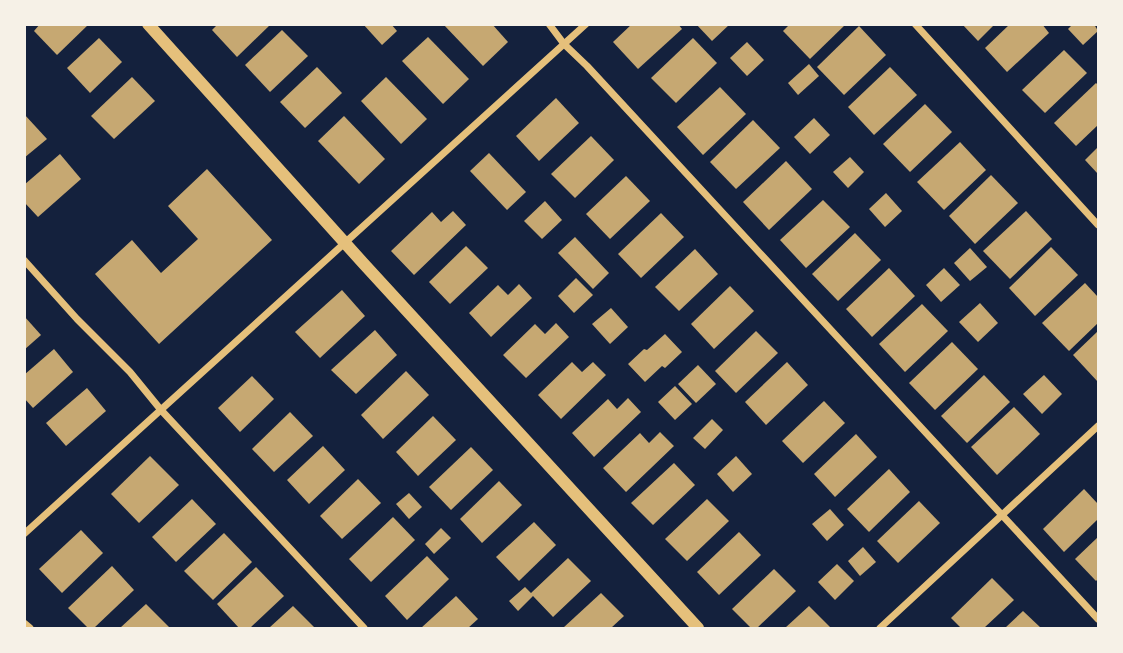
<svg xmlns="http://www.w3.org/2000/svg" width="1123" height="653" font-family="'Varela Round',sans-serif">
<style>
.building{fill:#c6a872}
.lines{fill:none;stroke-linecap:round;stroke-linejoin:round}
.minor{stroke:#e5c07b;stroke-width:7}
.tertiary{stroke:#e5c07b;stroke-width:12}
</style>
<rect width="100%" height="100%" fill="#14213d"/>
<g class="building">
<polygon points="40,24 89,24 57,55 34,31"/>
<polygon points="218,24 271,24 237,57 212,30"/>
<polygon points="363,24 391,24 397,31 382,45"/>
<polygon points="443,24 492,24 508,42 483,66"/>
<polygon points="632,24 678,24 682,29 638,69 613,42"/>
<polygon points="696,24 730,24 712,41"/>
<polygon points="790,24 846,24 810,59 783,31"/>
<polygon points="962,24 995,24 978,41"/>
<polygon points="1010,24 1042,24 1049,33 1007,72 985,48"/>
<polygon points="1073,24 1094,24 1098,31 1083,45 1068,29"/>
<polygon points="859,26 886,55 844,95 817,67"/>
<polygon points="282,30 308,56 270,92 245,65"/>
<polygon points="428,37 469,79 443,104 402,61"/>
<polygon points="99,38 122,62 90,93 67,68"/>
<polygon points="693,38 717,63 676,103 651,78"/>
<polygon points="747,42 764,60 747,76 730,58"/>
<polygon points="1064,50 1087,73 1045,113 1022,90"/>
<polygon points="809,64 819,76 798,95 788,83"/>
<polygon points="317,67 342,93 305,128 280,102"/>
<polygon points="890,67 917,95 874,135 848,107"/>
<polygon points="132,77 155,101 114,139 91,116"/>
<polygon points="386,77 427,119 401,144 361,101"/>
<polygon points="1096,83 1098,85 1098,125 1076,146 1054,123"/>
<polygon points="720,87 746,114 703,155 677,127"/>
<polygon points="556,98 579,123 539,161 516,136"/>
<polygon points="925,104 952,132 910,172 883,144"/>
<polygon points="24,114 47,139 24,158"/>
<polygon points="344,116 385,159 359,184 318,141"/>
<polygon points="814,118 830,135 810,154 794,137"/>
<polygon points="753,120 780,148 736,189 710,162"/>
<polygon points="591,136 614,160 575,198 551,174"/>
<polygon points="960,142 986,170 944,210 917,182"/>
<polygon points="1098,147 1098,174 1085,160"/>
<polygon points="489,153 526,192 507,210 470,171"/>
<polygon points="60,154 81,179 38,217 24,202 24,185"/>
<polygon points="850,157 864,172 848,188 833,172"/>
<polygon points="786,161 812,189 769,230 743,202"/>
<polygon points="207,169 272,240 159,344 95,274 132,240 161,273 198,239 168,206"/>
<polygon points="991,175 1018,203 975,244 949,216"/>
<polygon points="626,176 650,201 610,239 586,214"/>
<polygon points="886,193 902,211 885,227 869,209"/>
<polygon points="823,200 850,227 806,268 780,240"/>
<polygon points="545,201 562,220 542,239 524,221"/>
<polygon points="453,211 466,225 414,275 391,251 432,212 441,222"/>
<polygon points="1026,211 1052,239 1010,279 983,251"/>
<polygon points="661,213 684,237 641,278 618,254"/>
<polygon points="855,233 881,260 838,301 812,274"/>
<polygon points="575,237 609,273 593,289 558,253"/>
<polygon points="466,246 488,268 450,304 429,282"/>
<polygon points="1051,247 1078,275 1035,316 1009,288"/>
<polygon points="970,248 987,267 970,281 954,263"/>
<polygon points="695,249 718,274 679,311 655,287"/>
<polygon points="889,268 915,296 872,337 846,309"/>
<polygon points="944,268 960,285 941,302 926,285"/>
<polygon points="576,278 593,295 574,313 558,296"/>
<polygon points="1085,283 1098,297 1098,323 1069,351 1042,323"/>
<polygon points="519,284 532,298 491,337 469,313 498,285 508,295"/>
<polygon points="730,286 754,311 714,349 691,324"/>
<polygon points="342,290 365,316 320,358 295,332"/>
<polygon points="980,303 998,323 978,342 959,322"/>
<polygon points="922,304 948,331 905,372 879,344"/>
<polygon points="611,308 628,327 610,344 592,324"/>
<polygon points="24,316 41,335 24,350"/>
<polygon points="556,323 569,337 526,378 503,355 535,324 545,334"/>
<polygon points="375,330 397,355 356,394 331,370"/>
<polygon points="756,331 778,353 736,393 715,371"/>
<polygon points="1098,331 1098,382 1073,355"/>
<polygon points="665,334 682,352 665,368 662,366 645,382 628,364 644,349 647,350"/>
<polygon points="952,342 978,369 935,410 909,383"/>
<polygon points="54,349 73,372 33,408 24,398 24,375"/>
<polygon points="572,362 582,372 593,362 606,375 561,419 538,395"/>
<polygon points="787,362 808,385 766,425 745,402"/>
<polygon points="698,365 716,384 696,403 678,384"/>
<polygon points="406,371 429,395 383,439 361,415"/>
<polygon points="984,375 1010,402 967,443 941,416"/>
<polygon points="1044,375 1062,394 1042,414 1023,394"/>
<polygon points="252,376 274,399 240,432 218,408"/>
<polygon points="675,386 692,404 675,420 658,402"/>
<polygon points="87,388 106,411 66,446 46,423"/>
<polygon points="628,398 641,412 594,457 572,433 608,399 617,409"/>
<polygon points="824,401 845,423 803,463 782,441"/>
<polygon points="1014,407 1040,434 997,475 971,447"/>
<polygon points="290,412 313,436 274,472 252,449"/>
<polygon points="433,416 456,440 418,476 396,452"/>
<polygon points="712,419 723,430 705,449 693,438"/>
<polygon points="660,432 674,446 626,492 603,468 640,433 649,443"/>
<polygon points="856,434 877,457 835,497 814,474"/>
<polygon points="323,446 345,470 309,504 287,480"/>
<polygon points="471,447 493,470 451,510 429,487"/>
<polygon points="150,456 179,485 139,523 111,494"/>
<polygon points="736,456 752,474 733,492 717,474"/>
<polygon points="674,463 695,485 653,525 631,503"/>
<polygon points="889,469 910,492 869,532 847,509"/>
<polygon points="358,479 381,503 342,539 320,516"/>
<polygon points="499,481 522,505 482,543 460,519"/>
<polygon points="1084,489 1098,504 1098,519 1064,552 1043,529"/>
<polygon points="409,493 422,507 409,519 396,504"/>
<polygon points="192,499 216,524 176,562 152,537"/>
<polygon points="707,499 729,521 687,561 665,539"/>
<polygon points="919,501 940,523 898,563 877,541"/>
<polygon points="830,509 844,525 827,541 812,524"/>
<polygon points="393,517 415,540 371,582 349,559"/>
<polygon points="534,522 556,545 519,581 496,557"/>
<polygon points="441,528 451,538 434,554 425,544"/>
<polygon points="81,530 103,553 62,593 39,569"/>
<polygon points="739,532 761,555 719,595 697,572"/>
<polygon points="224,533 252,562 213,600 184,571"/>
<polygon points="1098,537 1098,579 1096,581 1075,559"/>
<polygon points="863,547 876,562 860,576 848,561"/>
<polygon points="427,556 449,579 407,620 385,596"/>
<polygon points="568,558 591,581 553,617 533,596 518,611 509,601 525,587 531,593"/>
<polygon points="837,564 854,581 835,600 818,582"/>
<polygon points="112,566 134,590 94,628 88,628 68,608"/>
<polygon points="256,567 284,596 250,628 239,628 217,604"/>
<polygon points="774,569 796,591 757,628 751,628 732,609"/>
<polygon points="992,578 1014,600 984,628 961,628 951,618"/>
<polygon points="601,593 624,616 611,628 563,628"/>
<polygon points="456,596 478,619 468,628 421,628"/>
<polygon points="146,604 170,628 120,628"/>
<polygon points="293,606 315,628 269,628"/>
<polygon points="809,606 831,628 785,628"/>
<polygon points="1023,611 1041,628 1005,628"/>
</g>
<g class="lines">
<g class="minor">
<polyline points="549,24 564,44 587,66 1098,619"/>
<polyline points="915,24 1098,225"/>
<polyline points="24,260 77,319 130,372 161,410 364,628"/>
<polyline points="24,534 586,24"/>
<polyline points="24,623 30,628"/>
<polyline points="880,628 1098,426"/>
</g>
<polyline class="tertiary" points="148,24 363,263 698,628"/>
</g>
<rect width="1123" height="653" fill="none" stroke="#f6f1e7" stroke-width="52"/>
</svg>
